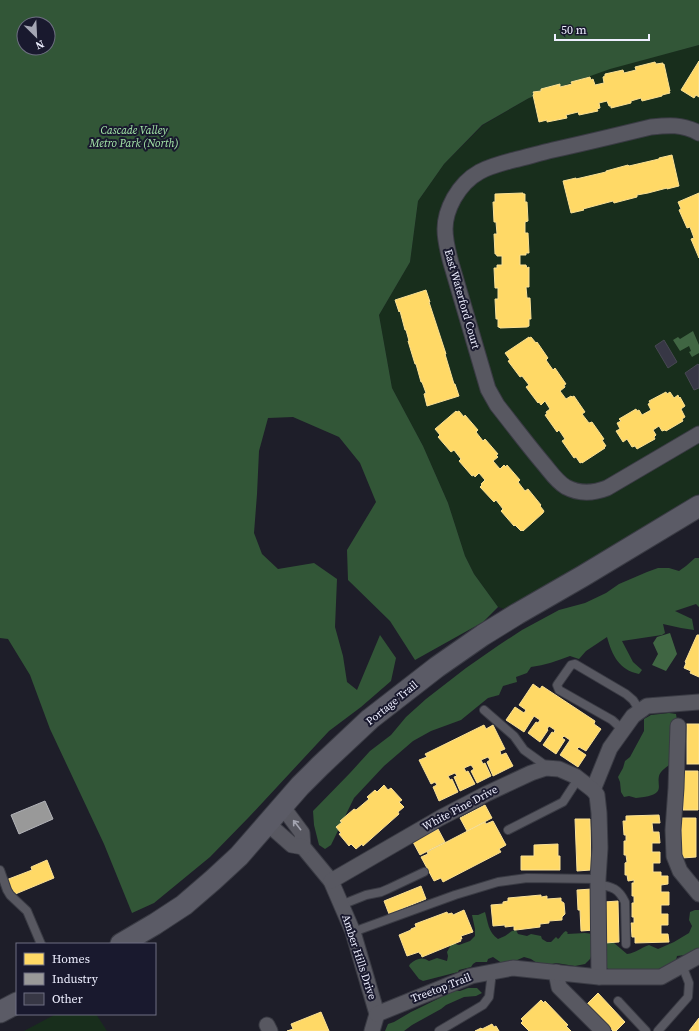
<svg xmlns="http://www.w3.org/2000/svg" width="699" height="1031" font-family="'Source Serif 4',serif">
<style>
.green{fill:#182e1c}
.forest{fill:#325637;fill-rule:evenodd}
.water{fill:#406643}
.homes{fill:#ffd966;stroke:#fae094}
.industry{fill:#999;stroke:#b2b3b8}
.building{fill:#373745;stroke:#474852}
.lines{fill:none;stroke-linecap:round;stroke-linejoin:round}
.lane-casing{stroke:#3a3b44;stroke-width:10}
.street-casing{stroke:#3a3b44;stroke-width:17}
.secondary-casing{stroke:#3a3b44;stroke-width:23}
.lane{stroke:#585861;stroke-width:8}
.street{stroke:#585861;stroke-width:15}
.secondary{stroke:#5b5b66;stroke-width:21}
.oneway{stroke:#a3a4b0}
.labels{text-anchor:middle;dominant-baseline:central;stroke-width:4;stroke-linejoin:round;paint-order:stroke}
.park-label{font-size:11px;font-style:italic;fill:#a7e9ab;stroke:#19192e}
.street-label{font-size:11px;fill:#eeefff;stroke:#19192e}
</style>
<rect width="100%" height="100%" fill="#1e1e29"/>
<g class="green">
<polygon points="699,45 699,494 508,610 498,607 474,574 465,556 448,503 423,446 392,388 379,315 410,262 418,201 444,164 483,125 529,98 531,91 621,61 668,53"/>
<polygon points="56,1014 96,1014 107,1031 24,1031"/>
</g>
<g class="forest">
<path d="M0,0H699V45L610,69L529,98L482,125L444,164L418,201L410,262L379,315L392,388L423,446L448,503L465,556L474,574L498,607L483,622L415,660L390,621L348,580L347,550L376,502L360,463L339,437L293,417L268,418L259,451L257,494L254,533L262,554L278,569L314,563L337,579L335,627L343,656L347,682L357,690L380,635L396,658L391,681L361,707L329,731L249,817L210,857L154,903L132,913L104,844L50,729L30,675L8,639L0,638ZM24,24H48V48H24Z"/>
<path d="M695,558H699V607L696,604L675,611L692,619L694,630L681,628L663,624L665,633L662,635L622,641L633,662L642,670L639,674C619,670 612,655 607,637L586,651L579,659L570,656C557,661 545,665 531,667L527,673L516,677L517,682L503,686L499,695L488,698L461,720L431,731L413,741L384,766L354,798L331,845L325,849L319,845L314,825L313,811L350,773L370,751L391,735L406,717L426,699L466,668L499,645L522,630L559,610L585,603L606,593L619,584L647,572L658,568H669L679,571L686,566Z"/>
<path d="M669,713L676,714L677,720L670,764C667,767 660,771 659,776C657,784 663,791 652,795C647,797 641,797 636,798L629,796L624,797L621,792L620,782L618,777L623,768L625,761L630,757L644,731V719L651,715Z"/>
<path d="M695,910H699V950L685,955L677,956L676,960L660,970L657,969L653,971L612,972L602,964L603,945L608,942L614,943L627,954C636,953 640,948 649,945L658,949L674,942L689,933L692,926L689,920L690,912Z"/>
<path d="M485,912C488,922 488,932 498,939L505,936L512,931L516,930L518,934L527,936L531,934L541,936L542,939L547,942H551L556,937L558,939C561,937 562,933 566,931L568,933L567,934L585,933L593,934L594,950L590,959L585,964L575,966L556,963L545,966L540,965L531,959L524,957L515,961L503,964L493,957L488,959L487,962H476L473,964L471,967L459,970L458,972L423,981L419,979L409,966L410,964C416,959 422,956 429,961L437,958L447,961L448,956L447,952L452,943L459,945L470,941L475,936V929L472,915H478Z"/>
<polygon points="468,988 477,988 482,993 476,996 464,997 446,1005 441,1009 412,1025 404,1031 385,1031 388,1024 394,1022 411,1012 454,991 460,991"/>
</g>
<g class="water">
<polygon points="693,331 699,345 699,353 692,357 689,352 691,351 689,346 680,351 673,340 678,337 680,339"/>
<polygon points="670,633 677,654 666,671 652,665 658,654 653,643 657,637"/>
</g>
<g class="homes">
<polygon points="699,61 699,97 696,95 694,98 681,90"/>
<polygon points="655,62 656,64 663,63 663,65 664,64 670,91 669,91 670,93 662,95 662,96 642,101 641,98 631,101 631,103 611,108 611,106 609,106 607,101 599,103 600,108 597,109 598,111 579,115 578,112 566,115 567,118 547,122 547,120 539,122 533,95 534,94 533,92 541,91 541,89 560,84 560,87 572,84 571,82 590,77 591,80 593,79 595,85 604,83 603,77 605,76 605,74 623,70 624,73 636,70 635,67"/>
<polygon points="672,155 679,186 667,189 667,188 648,193 637,195 637,197 614,203 613,201 583,209 584,210 571,213 563,181 576,178 576,179 606,172 606,171 628,165 629,166 659,159 659,158"/>
<polygon points="523,193 523,194 525,194 525,202 527,202 528,221 525,222 525,233 528,233 529,253 526,253 526,255 520,255 520,265 526,265 527,268 529,267 529,287 526,287 527,298 530,298 531,319 529,319 529,326 527,327 500,328 499,327 498,327 498,319 496,319 495,299 498,299 498,288 495,288 494,268 497,268 497,265 502,265 502,256 497,256 496,254 495,254 494,234 497,234 496,222 494,222 493,202 495,202 495,194"/>
<polygon points="699,193 699,258 691,239 694,238 690,227 687,228 679,210 681,209 678,202"/>
<polygon points="426,290 430,302 429,302 446,354 445,354 454,384 455,384 459,396 427,406 424,394 426,393 422,382 421,382 416,364 415,364 408,341 409,341 406,330 405,330 400,311 399,312 395,300"/>
<polygon points="529,337 529,338 531,337 536,343 537,342 548,358 546,360 553,370 555,368 566,384 564,385 565,387 560,391 566,399 571,396 572,397 574,396 585,412 582,414 589,423 592,422 604,439 602,440 606,446 604,447 605,448 582,463 582,462 580,463 576,457 574,458 562,441 565,439 559,430 557,432 545,415 547,414 546,412 550,409 545,401 541,405 539,402 538,403 526,387 529,385 522,376 520,377 508,361 510,360 505,353"/>
<polygon points="666,392 667,394 670,392 674,398 678,395 679,398 680,397 685,406 681,409 685,417 682,419 683,421 666,431 665,430 662,431 659,426 653,430 656,435 654,437 655,439 637,449 635,446 632,447 627,439 623,442 616,431 620,429 617,423 621,421 619,419 636,409 637,411 639,410 642,415 651,410 648,404 650,403 649,401"/>
<polygon points="456,411 457,412 459,411 464,417 465,415 478,430 476,432 483,441 485,439 498,454 496,455 498,457 493,461 500,469 504,465 506,467 507,465 520,480 518,482 525,491 528,489 541,505 540,506 544,511 543,513 523,531 522,530 521,531 515,525 514,526 501,511 503,509 496,500 494,502 480,487 482,485 481,484 485,480 479,473 475,477 474,475 472,476 459,461 461,459 454,450 451,452 438,437 440,435 435,429"/>
<polygon points="697,635 699,635 699,677 690,673 691,671 684,668 686,663 685,662"/>
<polygon points="533,684 540,689 542,686 595,721 594,724 601,729 586,751 579,747 577,749 586,755 578,767 560,755 570,740 564,736 562,738 565,740 556,754 543,745 552,732 554,733 555,730 549,726 547,729 548,730 540,742 528,733 536,722 538,723 540,720 534,716 524,732 506,720 515,707 524,713 526,710 519,705"/>
<rect x="687" y="724" width="12" height="40"/>
<polygon points="484,725 486,729 493,725 505,749 500,751 501,755 506,753 513,766 493,776 487,762 490,760 488,757 481,760 483,764 485,763 491,776 477,783 471,771 474,769 471,765 464,768 466,772 468,771 475,784 460,791 454,777 457,776 455,773 448,776 450,780 452,779 458,792 439,801 433,787 437,785 435,782 431,784 419,760 427,757 425,754"/>
<polygon points="684,771 698,771 698,810 683,810"/>
<polygon points="384,785 388,790 391,788 402,800 399,802 404,807 398,812 399,814 363,846 362,844 356,849 351,844 349,846 339,834 341,833 336,827 342,822 340,821 354,809 356,810 369,799 367,797 375,790 377,792"/>
<polygon points="485,805 492,818 467,831 460,818"/>
<polygon points="659,815 660,823 652,823 653,832 659,832 660,843 652,843 652,852 660,852 660,863 653,863 653,872 661,872 661,876 668,876 668,884 661,885 661,892 669,892 669,905 661,905 661,914 668,914 668,925 661,925 661,934 668,934 669,942 635,943 635,937 632,937 631,923 634,923 634,917 632,917 632,903 634,903 634,896 632,896 632,883 634,883 634,880 628,881 627,875 625,875 625,863 627,862 626,855 624,855 624,841 626,841 626,835 624,835 623,821 626,821 626,816"/>
<polygon points="681,818 696,818 696,857 682,858"/>
<polygon points="575,819 590,819 591,870 577,871"/>
<polygon points="493,821 506,845 499,849 501,852 443,882 441,878 434,881 421,857 428,854 427,852 485,822 486,824"/>
<polygon points="438,829 445,842 420,855 413,842"/>
<polygon points="558,844 558,856 560,856 560,870 521,870 521,856 534,856 534,845"/>
<polygon points="47,860 54,878 13,895 6,880 32,870 31,867"/>
<polygon points="421,886 426,899 389,914 384,901"/>
<polygon points="592,889 594,930 581,931 580,910 578,910 577,890"/>
<polygon points="541,895 541,897 547,896 547,899 561,898 561,901 564,903 565,914 562,917 562,920 549,921 549,923 540,924 540,927 516,930 514,930 514,926 505,927 505,925 493,926 491,905 503,904 503,902 508,901 508,898"/>
<polygon points="618,901 619,942 605,943 604,902"/>
<polygon points="464,910 473,932 461,936 462,939 460,939 461,941 422,957 421,954 420,954 419,952 407,956 399,935 411,930 411,929 416,927 415,924 447,912 448,914 452,913 453,915"/>
<polygon points="598,993 625,1022 616,1031 613,1031 587,1004"/>
<polygon points="541,1000 544,1003 545,1001 568,1025 566,1026 571,1031 529,1031 521,1023 523,1021 521,1019"/>
<polygon points="321,1012 329,1031 287,1031 293,1029 291,1024"/>
<polygon points="699,1018 699,1031 689,1031"/>
<polygon points="492,1024 494,1027 496,1026 499,1031 475,1031 481,1028 482,1029"/>
</g>
<polygon class="industry" points="45,801 53,819 19,834 11,815"/>
<g class="building">
<polygon points="664,340 677,362 668,368 655,346"/>
<polygon points="698,364 699,365 699,388 694,390 685,373"/>
</g>
<g class="lines">
<defs>
<g id="lane">
<polyline points="484,710 514,736 524,750 549,768"/>
<polyline points="623,730 612,720 559,690 557,685 571,665 575,664 626,694 633,700 640,711"/>
<polyline points="508,830 563,802 578,779"/>
<polyline points="0,870 7,890 10,895 27,911 41,944"/>
<path d="M598,885C612,886 619,889 625,902L626,944"/>
<polyline points="341,905 366,895 381,892 388,889 424,872"/>
<polyline points="353,932 455,895 498,882 527,878 598,879"/>
<polyline points="618,1001 646,1031"/>
<polyline points="439,1031 483,1005 489,997 492,972"/>
<polyline points="658,1031 688,997 689,983 682,965"/>
</g>
<g id="street">
<path d="M699,133C682,124 669,125 651,127C618,135 585,143 553,150C540,153 527,157 514,160C487,167 469,172 454,198C449,207 445,218 445,229C445,241 448,252 451,263L488,389L497,405C512,424 527,444 543,463C550,471 556,481 566,487C579,494 594,493 607,488L699,434"/>
<polyline points="678,726 676,788 673,830 674,856 680,871 699,894"/>
<polyline points="593,790 610,748 633,716 647,706 699,702"/>
<polyline points="282,806 302,833 303,847 331,881 353,932 377,1014 372,1031"/>
<polyline points="267,823 292,845 303,847"/>
<polyline points="331,881 440,818 486,794 531,773 546,768 559,769 575,776 593,790 597,795 599,813 600,848 598,879 599,977"/>
<polyline points="556,972 559,987 603,1031"/>
<polyline points="377,1014 471,976 513,968 599,977 661,977 699,956"/>
<polyline points="267,1025 270,1031"/>
</g>
<g id="secondary">
<polyline points="121,944 155,924 184,905 213,880 239,856 300,786 320,766 370,719 437,667 483,635 517,614 583,576 699,506"/>
<polyline points="0,1012 17,1003"/>
</g>
</defs>
<use href="#lane" class="lane-casing"/>
<use href="#street" class="street-casing"/>
<use href="#secondary" class="secondary-casing"/>
<use href="#lane" class="lane"/>
<use href="#street" class="street"/>
<use href="#secondary" class="secondary"/>
</g>
<defs><path id="oneway-shaft" d="M-6 0H5M1.5-3L5.5 0L1.5 3" fill="none" stroke-width="1.6" stroke-linecap="round" stroke-linejoin="round"/></defs>
<use class="oneway" href="#oneway-shaft" transform="translate(297 825) rotate(-128)"/>
<g class="labels">
<g class="park-label">
<text x="134" y="130">Cascade Valley<tspan x="134" dy="13">Metro Park (North)</tspan></text>
</g>
<g class="street-label">
<text transform="translate(462 299) rotate(74)">East Waterford Court</text>
<text transform="translate(392 703) rotate(-39)">Portage Trail</text>
<text transform="translate(460 808) rotate(-28)">White Pine Drive</text>
<text transform="translate(359 957) rotate(72)">Amber Hills Drive</text>
<text transform="translate(441 988) rotate(-21)">Treetop Trail</text>
</g>
</g>
<rect x="16" y="943" width="140" height="72" fill="#19192e" stroke="#6e6f82"/>
<rect x="24" y="953" width="20" height="12" fill="#ffd966" stroke="#6e6f82"/>
<text x="52" y="963" font-size="12" fill="#eeefff">Homes</text>
<rect x="24" y="973" width="20" height="12" fill="#999999" stroke="#6e6f82"/>
<text x="52" y="983" font-size="12" fill="#eeefff">Industry</text>
<rect x="24" y="993" width="20" height="12" fill="#373745" stroke="#6e6f82"/>
<text x="52" y="1003" font-size="12" fill="#eeefff">Other</text>
<g transform="translate(36 36) rotate(156)"><circle r="19" fill="#19192e" stroke="#6e6f82"/>
<path d="M0-3L7 15L0 10L-7 15Z" fill="#a5a6b4"/>
<text y="-6" font-size="11" font-weight="bold" text-anchor="middle" fill="#eeefff">N</text>
</g>
<path d="M555 34v6h94v-6" fill="none" stroke="#eeefff" stroke-width="2"/>
<text x="561" y="34" font-size="12" fill="#eeefff" stroke="#19192e" stroke-width="3" paint-order="stroke">50 m</text>
</svg>
